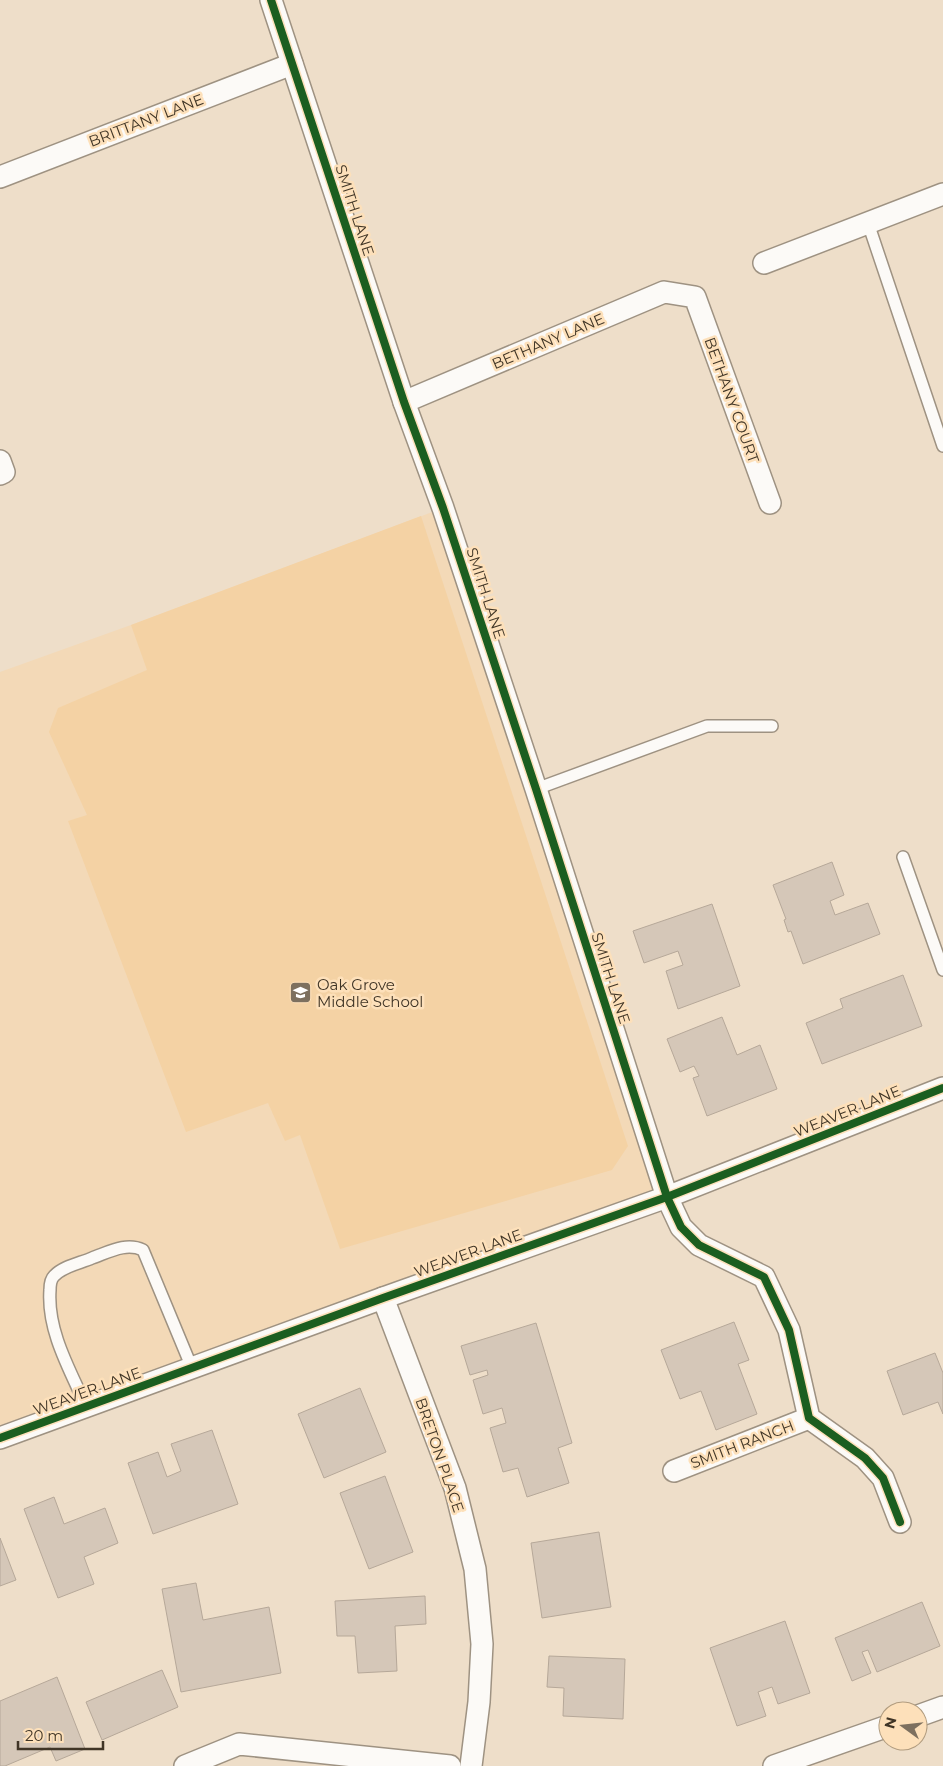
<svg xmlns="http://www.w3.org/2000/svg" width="943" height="1766" font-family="Montserrat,sans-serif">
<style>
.built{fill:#f3d9b7}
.green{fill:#f4d2a4}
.building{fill:#d5c7b8;stroke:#b6a899}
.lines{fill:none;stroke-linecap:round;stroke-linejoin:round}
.service-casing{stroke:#9e9282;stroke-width:14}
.minor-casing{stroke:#9e9282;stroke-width:24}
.service{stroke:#fcfaf7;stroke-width:11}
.minor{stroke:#fcfaf7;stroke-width:21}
.cycleway-casing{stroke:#fde0ba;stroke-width:11}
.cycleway{stroke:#1b5e20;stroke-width:8}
.labels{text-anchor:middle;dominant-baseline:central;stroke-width:5;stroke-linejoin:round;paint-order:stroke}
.street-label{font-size:15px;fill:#403526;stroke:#fde0ba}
.poi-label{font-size:15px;fill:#403526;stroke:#fde0ba;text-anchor:start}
</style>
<rect width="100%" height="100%" fill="#eedec9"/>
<polygon class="built" points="443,508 667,1197 0,1438 0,672 131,625"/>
<polygon class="green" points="421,516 628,1146 612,1170 340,1249 300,1135 285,1141 268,1103 186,1132 68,821 87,815 49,732 58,708 147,670 131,625"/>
<g class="building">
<polygon points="832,862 844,895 830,901 835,915 868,903 880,934 803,964 791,931 788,932 784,920 786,919 773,885"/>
<polygon points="712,904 740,986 678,1009 666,971 683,965 678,951 644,963 633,931"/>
<polygon points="903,975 922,1026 822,1064 806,1023 843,1008 840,999"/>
<polygon points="722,1017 737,1055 760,1045 777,1089 707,1116 693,1078 699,1076 694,1066 680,1072 667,1039"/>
<polygon points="734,1322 749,1360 738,1364 757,1414 716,1430 701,1391 680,1399 661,1350"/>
<polygon points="536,1323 572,1443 558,1448 569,1483 527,1497 518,1468 503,1472 490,1428 506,1423 502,1408 483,1414 473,1380 488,1375 487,1370 470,1375 461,1346"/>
<polygon points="935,1353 943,1373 943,1414 938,1402 903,1415 887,1371"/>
<polygon points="360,1388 386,1452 324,1478 298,1414"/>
<polygon points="212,1430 238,1504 153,1534 128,1463 158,1452 167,1477 181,1471 171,1444"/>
<polygon points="385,1476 413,1552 369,1569 340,1493"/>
<polygon points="54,1497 64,1524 105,1508 118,1543 84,1557 94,1584 58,1598 24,1509"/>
<polygon points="599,1532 611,1607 542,1618 531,1543"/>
<polygon points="0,1538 16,1580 0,1586"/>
<polygon points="196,1583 203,1620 269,1607 281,1673 181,1692 162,1589"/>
<polygon points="425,1596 426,1624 395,1626 397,1671 358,1673 355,1636 337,1636 335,1601"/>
<polygon points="922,1602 940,1646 877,1672 868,1650 862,1652 871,1673 852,1681 835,1638"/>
<polygon points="785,1621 810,1693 778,1704 772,1687 758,1692 766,1716 737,1726 710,1648"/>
<polygon points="549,1656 625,1659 623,1719 563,1716 564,1688 547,1687"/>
<polygon points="162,1670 178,1707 102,1740 86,1702"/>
<polygon points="57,1677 85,1749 56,1761 50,1747 5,1766 0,1766 0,1701"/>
</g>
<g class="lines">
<defs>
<g id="service">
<polyline points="868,223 943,446"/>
<polyline points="536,789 707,726 772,726"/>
<polyline points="903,857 943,970"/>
<path d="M86,1406C70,1370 47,1331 50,1290C50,1286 51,1279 54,1276C63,1266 81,1263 92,1258C109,1252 126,1242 143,1250L192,1368"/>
</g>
<g id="minor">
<polyline points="271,0 404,402 443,508 536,789 667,1197 681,1227 699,1245 764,1277 789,1330 809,1418 865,1458 883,1478 900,1522"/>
<polyline points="0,177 292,64"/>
<polyline points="764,263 943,194"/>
<polyline points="404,402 664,292 695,297 770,503"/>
<polyline points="0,461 4,472 0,474"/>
<polyline points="383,1298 455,1488 475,1569 482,1644 479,1702 471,1766"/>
<polyline points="0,1438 383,1298 667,1197 943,1088"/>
<polyline points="674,1471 809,1418"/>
<polyline points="918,1716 943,1707"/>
<polyline points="185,1766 239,1744 450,1766"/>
<polyline points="774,1766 888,1726"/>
</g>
</defs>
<use href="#service" class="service-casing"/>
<use href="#minor" class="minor-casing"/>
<use href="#service" class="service"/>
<use href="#minor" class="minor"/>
<defs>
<g id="cycleway">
<polyline points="271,0 404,402 443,508 536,789 667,1197 681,1227 699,1245 764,1277 789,1330 809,1418 865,1458 883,1478 900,1522"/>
<polyline points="0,1438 383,1298 667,1197 943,1088"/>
</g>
</defs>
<use href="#cycleway" class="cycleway-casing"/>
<use href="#cycleway" class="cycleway"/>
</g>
<defs>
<symbol id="school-square" viewBox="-11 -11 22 22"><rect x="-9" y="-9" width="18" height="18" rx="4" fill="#7d705f" stroke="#fde0ba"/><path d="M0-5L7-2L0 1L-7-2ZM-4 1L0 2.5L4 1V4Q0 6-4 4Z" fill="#fff"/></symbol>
</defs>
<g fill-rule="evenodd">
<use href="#school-square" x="288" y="980" width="25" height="25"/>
</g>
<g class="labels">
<g class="street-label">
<text transform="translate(146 120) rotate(-21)">BRITTANY LANE</text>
<text transform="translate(355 210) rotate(72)">SMITH LANE</text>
<text transform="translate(548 341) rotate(-23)">BETHANY LANE</text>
<text transform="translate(732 400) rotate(70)">BETHANY COURT</text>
<text transform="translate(486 593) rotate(72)">SMITH LANE</text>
<text transform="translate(611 978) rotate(72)">SMITH LANE</text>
<text transform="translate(847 1111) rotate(-22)">WEAVER LANE</text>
<text transform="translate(468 1253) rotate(-20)">WEAVER LANE</text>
<text transform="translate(87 1391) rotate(-20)">WEAVER LANE</text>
<text transform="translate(742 1444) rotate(-21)">SMITH RANCH</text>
<text transform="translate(440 1455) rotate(71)">BRETON PLACE</text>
</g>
<g class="poi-label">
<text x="317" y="984">Oak Grove<tspan x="317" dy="17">Middle School</tspan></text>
</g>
</g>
<g transform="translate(903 1726) rotate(285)"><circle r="24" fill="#fde0ba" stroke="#b19c7f"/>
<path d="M0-4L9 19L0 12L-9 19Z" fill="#7d705f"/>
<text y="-8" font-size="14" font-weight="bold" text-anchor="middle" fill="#403526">N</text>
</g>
<path d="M18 1741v8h85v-8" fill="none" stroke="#403526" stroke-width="2.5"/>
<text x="25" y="1741" font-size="15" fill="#403526" stroke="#fde0ba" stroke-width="4" paint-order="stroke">20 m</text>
</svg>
